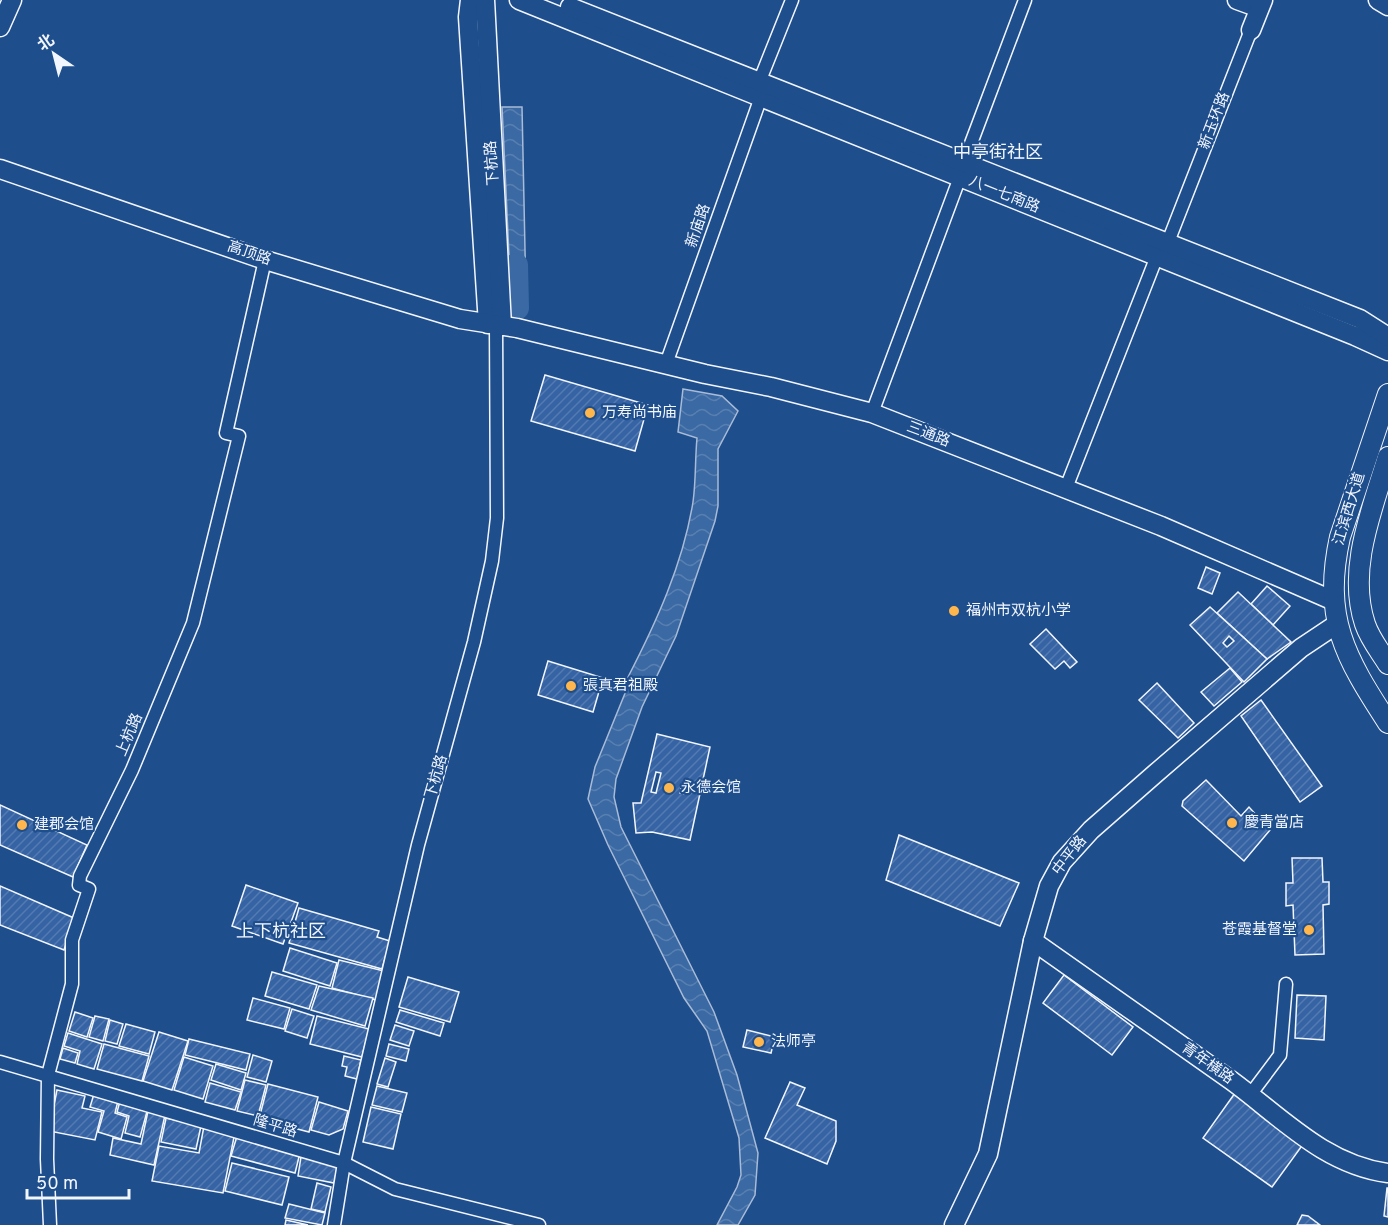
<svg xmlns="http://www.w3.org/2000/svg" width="1388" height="1225" font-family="Overpass,'Noto Sans SC',sans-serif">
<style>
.water{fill:url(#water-waves);stroke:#a8bbd7;stroke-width:1.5}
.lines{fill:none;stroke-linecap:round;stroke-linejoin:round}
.river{stroke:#3b69a3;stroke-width:24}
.building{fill:url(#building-hatch);stroke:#f2f6ff;stroke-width:1.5;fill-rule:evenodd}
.street-casing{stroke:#f2f6ff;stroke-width:15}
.secondary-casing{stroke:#f2f6ff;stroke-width:21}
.primary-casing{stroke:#f2f6ff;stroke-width:22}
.street{stroke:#1f4e8c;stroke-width:12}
.secondary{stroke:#1f4e8c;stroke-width:18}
.primary{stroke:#1f4e8c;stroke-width:20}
.poi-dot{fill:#ffb74d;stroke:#1f4e8c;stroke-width:2}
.labels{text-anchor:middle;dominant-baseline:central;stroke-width:4.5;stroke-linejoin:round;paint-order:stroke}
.street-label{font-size:15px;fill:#f2f6ff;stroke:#1f4e8c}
.poi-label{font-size:15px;fill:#f2f6ff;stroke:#1f4e8c;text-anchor:start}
.quarter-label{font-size:18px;fill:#f2f6ff;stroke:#1f4e8c}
</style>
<defs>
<pattern id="water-waves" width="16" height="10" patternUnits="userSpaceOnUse" patternTransform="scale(1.5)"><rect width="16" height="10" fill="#3b69a3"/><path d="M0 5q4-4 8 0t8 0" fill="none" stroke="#587fb1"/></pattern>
<pattern id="building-hatch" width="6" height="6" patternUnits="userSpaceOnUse" patternTransform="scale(1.5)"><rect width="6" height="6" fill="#3563a3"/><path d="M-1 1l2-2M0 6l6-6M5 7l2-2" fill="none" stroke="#537ab1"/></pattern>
</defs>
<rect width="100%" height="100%" fill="#1f4e8c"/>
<g class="water">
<polygon points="502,107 522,107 526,297 511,298"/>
<path d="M683,389L722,396L738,411L718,449V506L715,521L676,636L642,707L616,779L614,797L621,827L714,1012L737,1075L758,1153L755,1195L738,1225H717L737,1187L741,1175L739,1138L707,1031L684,998L608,845L588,799L595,767L630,681L627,679C656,623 683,564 693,502C696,481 695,459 697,438L678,432Z"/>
</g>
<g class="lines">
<polyline class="river" points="516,265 517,308"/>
</g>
<g class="building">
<polygon points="545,375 648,405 635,451 531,421"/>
<polygon points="1206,567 1220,573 1212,594 1198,588"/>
<polygon points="1267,586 1290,606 1273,625 1251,604"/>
<polygon points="1238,592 1291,642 1267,659 1217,613"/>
<path d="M1210,607L1267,659L1244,682L1190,625ZM1229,636L1234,641L1227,647L1223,643Z"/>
<polygon points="1046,629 1077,662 1070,668 1064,661 1055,669 1030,644"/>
<polygon points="548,661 603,678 593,712 538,695"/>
<polygon points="1230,668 1242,682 1214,706 1201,692"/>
<polygon points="1157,683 1194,723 1178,738 1139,700"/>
<polygon points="1261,700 1322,786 1300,802 1241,716"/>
<path d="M657,734L710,747L690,840L652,832L636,833L633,803H641ZM656,772L661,773L656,793L651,792ZM683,782L689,783L686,794L680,793Z"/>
<polygon points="1206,780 1241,816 1249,807 1270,830 1244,861 1182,806 1183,801"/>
<polygon points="0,805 87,845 73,877 0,845"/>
<polygon points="899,835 1019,883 1000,926 886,880"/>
<polygon points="1292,858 1322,858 1323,882 1329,882 1329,904 1323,905 1324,954 1295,955 1293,905 1286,906 1286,883 1293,883"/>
<polygon points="246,885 298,903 283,944 232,926"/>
<polygon points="0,886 74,918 64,950 0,925"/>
<polygon points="299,908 379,931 377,937 390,941 382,969 289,943"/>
<polygon points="290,948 337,963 330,986 283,971"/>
<polygon points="339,960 384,971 376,1000 332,988"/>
<polygon points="272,972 317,985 309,1009 265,996"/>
<polygon points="1064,975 1133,1027 1112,1055 1043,1003"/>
<polygon points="408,977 459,992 450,1022 399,1007"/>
<polygon points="319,986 373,998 365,1026 311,1010"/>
<polygon points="1297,995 1326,996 1324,1040 1295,1038"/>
<polygon points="253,998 290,1008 284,1029 247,1020"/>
<polygon points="292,1009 314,1016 307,1038 285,1031"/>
<polygon points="400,1010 444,1023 440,1036 396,1022"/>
<polygon points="75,1012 93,1018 87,1037 69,1031"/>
<polygon points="95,1016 109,1019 103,1041 89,1037"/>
<polygon points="317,1016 369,1029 362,1057 310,1044"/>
<polygon points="110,1020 123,1024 117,1044 105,1041"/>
<polygon points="126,1024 155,1032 149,1054 119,1046"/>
<polygon points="395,1025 414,1031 409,1046 390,1040"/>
<polygon points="747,1030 775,1037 771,1053 743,1047"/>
<polygon points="159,1032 188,1041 172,1090 143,1081"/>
<polygon points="68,1033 102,1044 94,1069 77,1064 80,1051 64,1046"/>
<polygon points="189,1039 250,1054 246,1070 185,1055"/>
<polygon points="104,1044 149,1056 142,1081 97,1069"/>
<polygon points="389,1044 409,1049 406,1061 386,1056"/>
<polygon points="63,1048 78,1053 75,1063 60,1059"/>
<polygon points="253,1055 272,1061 266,1082 247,1077"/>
<polygon points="344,1056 361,1060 357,1079 345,1076 347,1067 342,1066"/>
<polygon points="184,1057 213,1066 203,1099 174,1090"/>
<polygon points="385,1058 396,1062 388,1087 377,1084"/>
<polygon points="216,1064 246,1073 241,1090 211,1080"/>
<polygon points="245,1080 266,1085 258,1116 237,1111"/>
<polygon points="790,1082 805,1088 797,1105 836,1121 836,1141 827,1164 765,1138"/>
<polygon points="210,1083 241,1092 235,1110 205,1102"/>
<polygon points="268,1084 318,1097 309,1132 259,1119"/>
<polygon points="377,1086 407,1093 402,1112 372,1105"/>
<polygon points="57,1090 85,1096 82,1108 102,1112 95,1140 49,1131"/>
<polygon points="1235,1093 1304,1143 1272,1187 1203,1138"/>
<polygon points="94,1094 118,1101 115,1113 127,1117 121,1139 98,1132 104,1111 90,1107"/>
<polygon points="120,1101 148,1108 140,1137 125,1133 129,1116 117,1112"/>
<polygon points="319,1102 348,1111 343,1129 329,1135 311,1130"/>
<polygon points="371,1107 401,1114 393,1149 363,1142"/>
<polygon points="148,1111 165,1115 154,1165 110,1155 113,1138 141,1144"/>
<polygon points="166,1118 201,1126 196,1149 161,1142"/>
<polygon points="204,1126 235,1132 223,1193 152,1181 159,1146 199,1153"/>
<polygon points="237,1136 300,1153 295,1173 231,1156"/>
<polygon points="301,1157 338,1164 334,1183 298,1176"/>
<polygon points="232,1163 289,1177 282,1205 225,1191"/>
<polygon points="317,1183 331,1187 325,1212 311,1209"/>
<polygon points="1387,1188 1388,1188 1388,1217 1384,1216"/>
<polygon points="289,1204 325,1213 322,1225 285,1218"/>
<polygon points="1302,1215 1308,1216 1320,1225 1297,1225"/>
<polygon points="286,1220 308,1225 285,1225"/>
</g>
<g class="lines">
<defs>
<g id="street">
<polyline points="760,80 792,0"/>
<polyline points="964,162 1025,0"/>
<polyline points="1168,242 1251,30"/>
<polyline points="666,364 761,97"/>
<polyline points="872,413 960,177"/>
<polyline points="1066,488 1157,256"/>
<polyline points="0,1062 344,1163 395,1189 539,1225"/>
<polyline points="1250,1095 1280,1055 1286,984"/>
<polyline points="50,1225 47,1159 48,1075 72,984 72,940 89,889 79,885 80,876 132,770 193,623 239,436 226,433 265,260"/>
<polyline points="334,1225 344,1163 418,845 474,642 492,561 497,518 496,325"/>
</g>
<g id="secondary">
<polyline points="470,0 468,17 488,324"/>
<polyline points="485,0 502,326"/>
<polyline points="519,0 1355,336 1388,351"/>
<polyline points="1237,0 1259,8"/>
<polyline points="1378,0 1388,6"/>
<polyline points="570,7 1360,319 1388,337"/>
<polyline points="0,27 12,0"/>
<polyline points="1251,30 1263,0"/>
<polyline points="0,169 265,260 460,319 517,328 705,374 771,387 872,413 1161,526 1334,601"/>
<path d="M1033,941C1099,988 1166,1034 1232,1081C1281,1117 1325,1165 1388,1173"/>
<polyline points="954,1225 988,1154 1033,941 1049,886 1062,862 1091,830 1156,773 1301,648 1337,624"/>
</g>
<g id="primary">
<path d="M1388,394L1340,537C1322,618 1345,657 1388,723"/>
<path d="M1388,457C1372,510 1347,569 1365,624C1370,639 1380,651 1388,664"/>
</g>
</defs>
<use href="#street" class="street-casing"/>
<use href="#secondary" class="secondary-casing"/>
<use href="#primary" class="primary-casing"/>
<use href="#street" class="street"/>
<use href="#secondary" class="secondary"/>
<use href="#primary" class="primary"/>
</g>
<g class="poi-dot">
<circle cx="590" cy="413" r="6"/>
<circle cx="954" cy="611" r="6"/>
<circle cx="571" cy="686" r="6"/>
<circle cx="669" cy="788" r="6"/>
<circle cx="1232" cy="823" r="6"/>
<circle cx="22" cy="825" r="6"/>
<circle cx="1309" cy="930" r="6"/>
<circle cx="759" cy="1042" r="6"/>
</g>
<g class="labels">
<g class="street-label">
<text transform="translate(1215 121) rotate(-69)">新玉环路</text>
<text transform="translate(493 163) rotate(-94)">下杭路</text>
<text transform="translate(1004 195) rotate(22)">八一七南路</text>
<text transform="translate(699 226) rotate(-71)">新庙路</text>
<text transform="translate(249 254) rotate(19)">高顶路</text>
<text transform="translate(928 435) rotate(21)">三通路</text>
<text transform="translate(1350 509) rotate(-73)">江滨西大道</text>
<text transform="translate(130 735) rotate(-67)">上杭路</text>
<text transform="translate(437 777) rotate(-74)">下杭路</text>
<text transform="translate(1070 856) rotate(-52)">中平路</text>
<text transform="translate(1207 1064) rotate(35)">青年横路</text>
<text transform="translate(275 1127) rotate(17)">隆平路</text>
</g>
<g class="poi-label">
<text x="602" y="413">万寿尚书庙</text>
<text x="966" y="611">福州市双杭小学</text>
<text x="583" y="686">張真君祖殿</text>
<text x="681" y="788">永德会馆</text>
<text x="1244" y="823">慶青當店</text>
<text x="34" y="825">建郡会馆</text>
<text x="1297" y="930" text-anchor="end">苍霞基督堂</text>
<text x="771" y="1042">法师亭</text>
</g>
<g class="quarter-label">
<text x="998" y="153">中亭街社区</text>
<text x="281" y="932">上下杭社区</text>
</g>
</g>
<g transform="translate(54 54) rotate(325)" stroke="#1f4e8c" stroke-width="4.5" paint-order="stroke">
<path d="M0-4.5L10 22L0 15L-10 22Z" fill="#f2f6ff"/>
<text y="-9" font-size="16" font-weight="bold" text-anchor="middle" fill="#f2f6ff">北</text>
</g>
<path d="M27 1189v9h102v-9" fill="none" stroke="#f2f6ff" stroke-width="3"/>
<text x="36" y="1189" font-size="18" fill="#f2f6ff" stroke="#1f4e8c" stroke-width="4.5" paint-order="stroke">50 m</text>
</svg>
